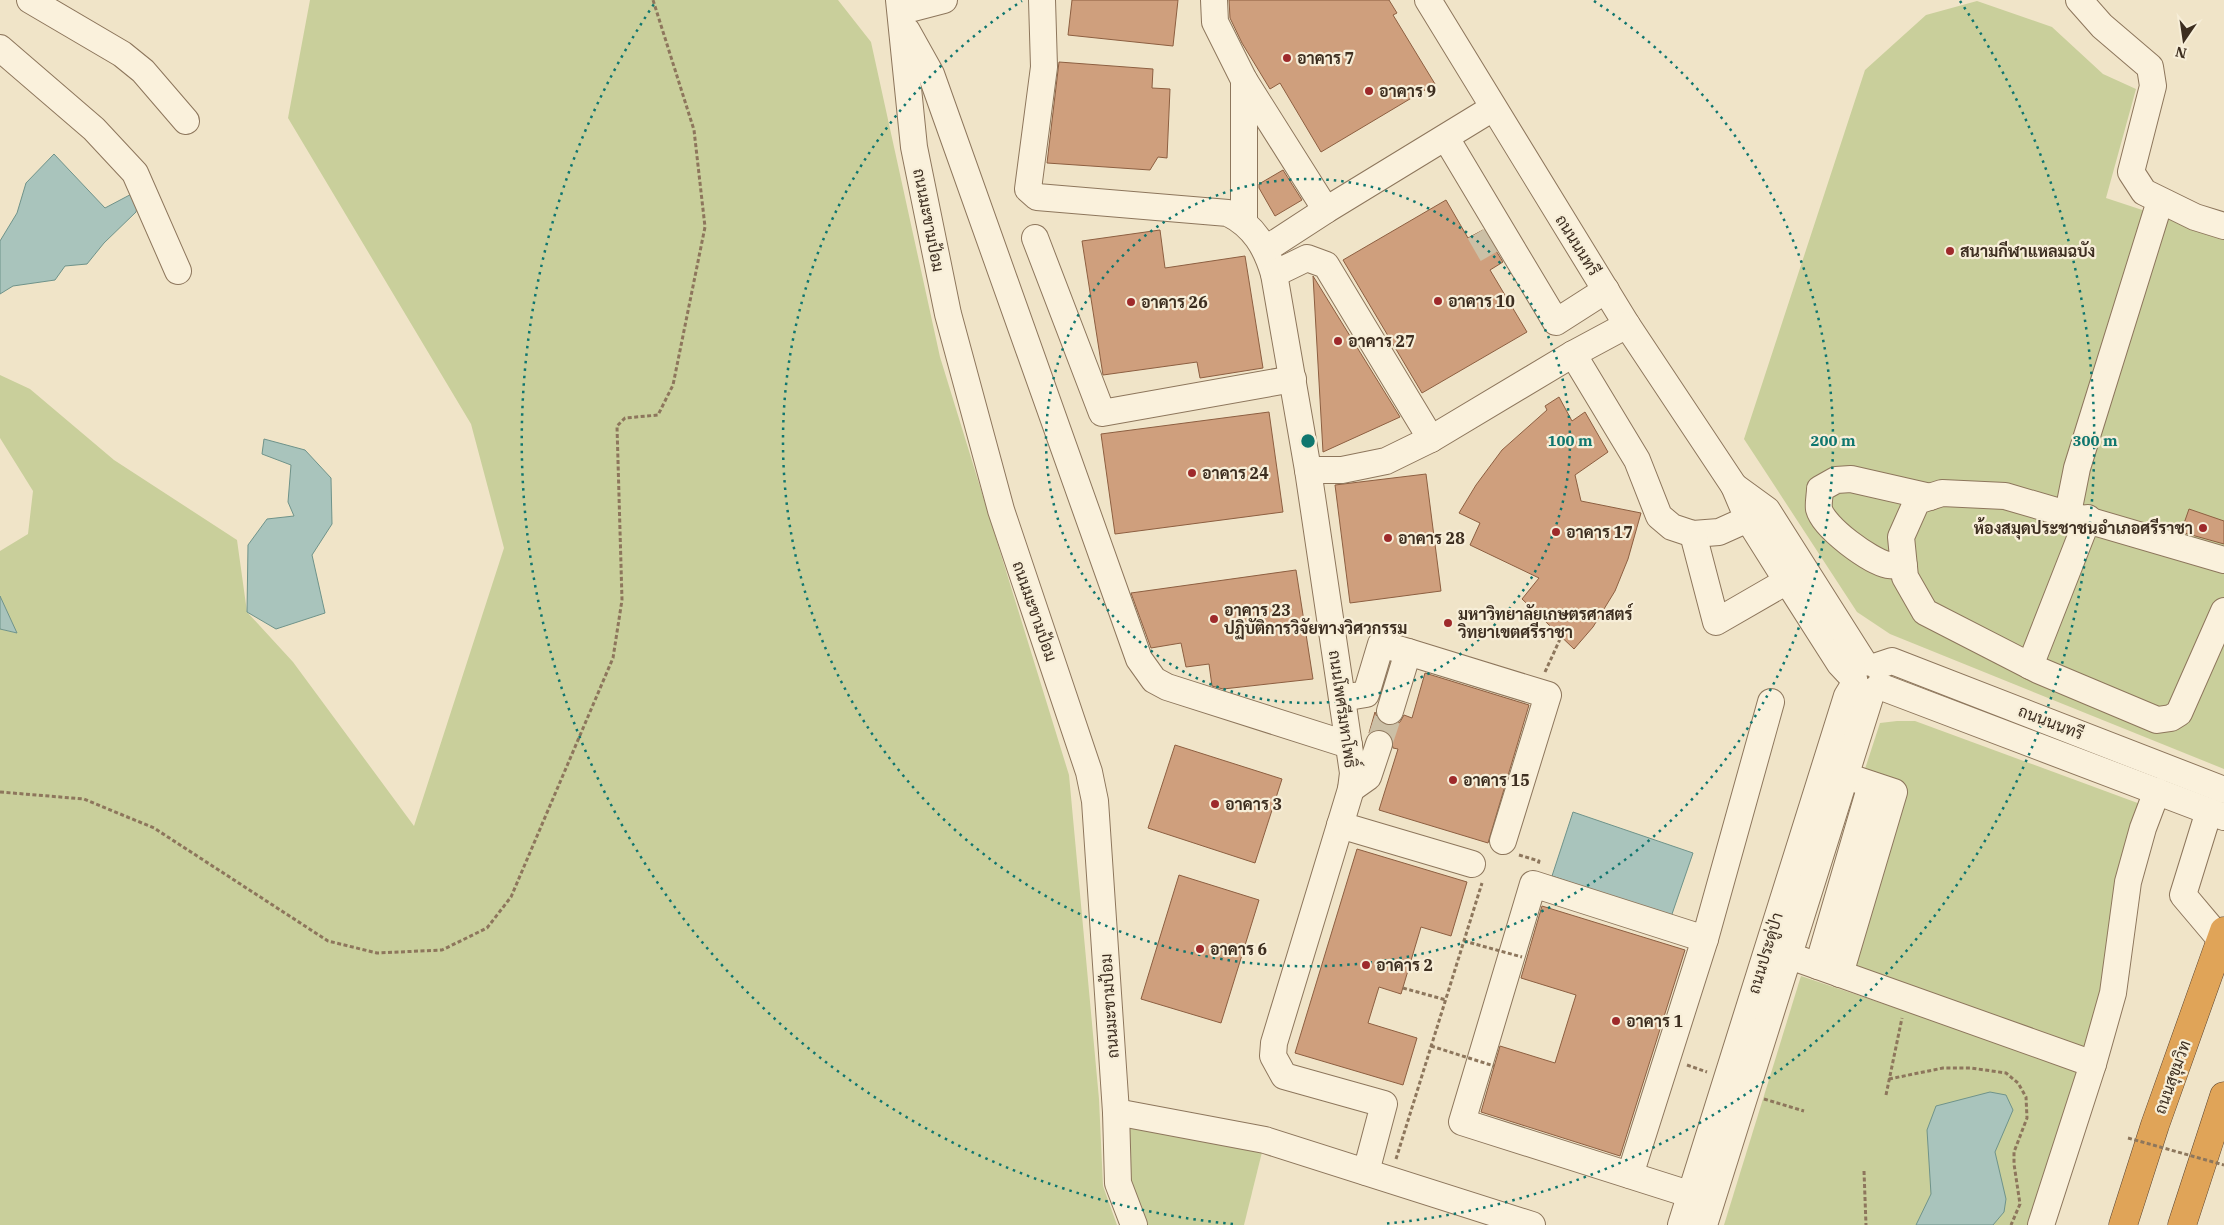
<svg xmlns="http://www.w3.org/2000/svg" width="2224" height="1225" font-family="'IBM Plex Serif',Sarabun,serif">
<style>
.green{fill:#c9cf9b}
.water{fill:#a9c4bc;stroke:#6f938a}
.building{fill:#cf9f7d;stroke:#8d5f41}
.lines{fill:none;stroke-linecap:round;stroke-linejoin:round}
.minor-tunnel{stroke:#ccc0a6;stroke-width:26;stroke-dasharray:26 13;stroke-linecap:butt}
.minor-casing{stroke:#8d765c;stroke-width:28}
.highway-casing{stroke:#5b4430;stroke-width:29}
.path{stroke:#8d765c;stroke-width:3;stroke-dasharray:4 2.5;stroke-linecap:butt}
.minor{stroke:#faf1dc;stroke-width:26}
.highway{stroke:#e0a458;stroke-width:28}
.path-bridge{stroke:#8d765c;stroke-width:3;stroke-dasharray:4 2.5;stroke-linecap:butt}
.ring{fill:none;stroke:#0f766e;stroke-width:2.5;stroke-dasharray:2.5 5}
.poi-dot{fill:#9e2a2b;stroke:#f7eed8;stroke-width:2}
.labels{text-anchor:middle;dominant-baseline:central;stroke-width:4.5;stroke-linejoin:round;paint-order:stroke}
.poi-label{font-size:16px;font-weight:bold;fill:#3d2e20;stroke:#f7eed8;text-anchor:start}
.street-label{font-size:16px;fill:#3d2e20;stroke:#f7eed8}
.centre{fill:#0f766e;stroke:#f7eed8;stroke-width:2.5}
.ring-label{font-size:15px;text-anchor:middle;font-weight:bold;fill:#0f766e;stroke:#f7eed8;stroke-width:4.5;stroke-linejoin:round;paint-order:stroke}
</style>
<rect width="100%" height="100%" fill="#f0e4c8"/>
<g class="green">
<polygon points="310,0 838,0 871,42 940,357 1069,775 1099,1099 1103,1186 1117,1225 0,1225 0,629 16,633 0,596 0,551 28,534 33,491 0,438 0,375 30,389 114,460 237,540 247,612 293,662 414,826 504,548 471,424 288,118"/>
<polygon points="1977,1 2052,27 2103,74 2136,89 2106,198 2224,237 2224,769 1890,634 1857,612 1744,439 1865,70 1926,15"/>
<polygon points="1897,721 1915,721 2143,805 2107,984 2087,1055 1849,972 1863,775 1880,723"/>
<polygon points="1801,976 2080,1070 2030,1225 1724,1225"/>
<polygon points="1116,1112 1265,1140 1244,1225 1134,1225"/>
</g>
<g class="water">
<polygon points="54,154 105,208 141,189 136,212 104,243 87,264 65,266 55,280 13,286 0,294 0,241 17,213 26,183"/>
<polygon points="264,439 305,450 331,478 332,524 312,555 325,613 276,629 247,612 248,545 267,519 294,516 288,502 291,465 262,454"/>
<polygon points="0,596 17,633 0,629"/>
<polygon points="1573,812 1693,853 1671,917 1552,876"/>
<polygon points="1990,1092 2006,1095 2013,1110 1995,1152 2006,1199 2004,1212 1993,1225 1916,1225 1931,1194 1927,1130 1936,1106"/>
</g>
<g class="building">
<polygon points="1072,0 1178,0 1173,46 1068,35"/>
<polygon points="1229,0 1389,0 1397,13 1393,15 1435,84 1321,152 1280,83 1270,89 1242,43 1230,18"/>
<polygon points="1059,62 1153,69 1152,88 1170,89 1167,158 1158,157 1150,170 1047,163"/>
<polygon points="1283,170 1302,200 1275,216 1259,188 1259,184"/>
<polygon points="1446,200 1468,238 1483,230 1503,262 1490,270 1527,332 1422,393 1343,260"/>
<polygon points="1160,230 1165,268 1245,256 1263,368 1200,378 1197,362 1103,375 1082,241"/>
<polygon points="1313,276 1400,417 1323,452"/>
<polygon points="1559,397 1572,421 1585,412 1608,452 1575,475 1581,501 1641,513 1628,559 1615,591 1593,627 1574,649 1522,599 1539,578 1470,545 1480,523 1459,513 1476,485 1502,450 1547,410 1545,406"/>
<polygon points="1269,412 1283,512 1115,534 1101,434"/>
<polygon points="1426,474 1441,591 1350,603 1335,485"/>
<polygon points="2189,509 2224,521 2224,544 2181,532"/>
<polygon points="1296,570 1313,679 1223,689 1212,686 1209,664 1186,667 1181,643 1151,648 1131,593"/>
<polygon points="1425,673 1529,705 1488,843 1379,810 1398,749 1393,748 1390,734 1384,730 1376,729 1369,733 1375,712 1379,721 1386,725 1393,726 1400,722 1404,715 1412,718"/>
<polygon points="1175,745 1282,779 1255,863 1148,828"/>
<polygon points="1357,849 1467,882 1451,936 1421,927 1401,994 1379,987 1368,1023 1417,1038 1403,1085 1295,1053"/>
<polygon points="1179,875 1259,900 1221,1023 1141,999"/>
<polygon points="1542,906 1685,950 1620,1156 1481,1112 1500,1046 1555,1063 1576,995 1521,978"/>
</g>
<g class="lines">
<g class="minor-tunnel">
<polyline points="1479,232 1498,265"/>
<polyline points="1379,744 1390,711"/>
</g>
<defs>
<g id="minor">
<polyline points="30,0 122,54 143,71 186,121"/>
<polyline points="899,0 914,147 948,314 1001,510 1089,772 1095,801 1116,1112 1118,1183 1134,1225"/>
<path d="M1042,0L1044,67L1028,189L1037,197L1228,213C1254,226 1266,247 1274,274L1308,470L1353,773L1351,789L1274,1043L1273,1056L1284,1076L1384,1104L1366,1172"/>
<polyline points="1214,0 1215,22 1244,80 1326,210"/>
<polyline points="1428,0 1627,325 1734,486 1748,519 1787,581 1840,664 1854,679"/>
<polyline points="2079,0 2102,26 2150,67 2153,86 2131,172 2144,192 2195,217 2224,226"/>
<polyline points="902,11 944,0"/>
<polyline points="907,31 931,74 1139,659 1154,680 1167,687 1349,745"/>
<polyline points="0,48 94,129 135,173 178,271"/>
<polyline points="1446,138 1556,322 1606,290"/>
<polyline points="1244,221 1244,80"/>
<polyline points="1035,238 1102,413 1293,379"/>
<polyline points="1266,249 1326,210 1493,108"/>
<polyline points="1274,274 1307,258 1326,265 1431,439"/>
<polyline points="1573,354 1637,460 1659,516 1672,527 1693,534 1719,532 1748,519"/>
<polyline points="1308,470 1342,470 1386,461 1431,439 1573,354 1627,325"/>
<polyline points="1734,486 1767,510 1864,663"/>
<polyline points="2068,513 2077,468 2160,201"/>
<polyline points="1693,534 1716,622 1787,581"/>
<polyline points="2224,560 2005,496 1942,493 1917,501 1901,537 1905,577 1925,612 2038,670 2157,720 2171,718 2179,713 2224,611"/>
<path d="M1904,566C1899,565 1893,566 1888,565C1870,561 1824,528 1819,509C1818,503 1820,495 1820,489L1836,480L1851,479L1930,497"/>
<polyline points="1408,652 1548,695 1503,841"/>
<polyline points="1877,666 1892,661 2224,790"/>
<polyline points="2030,666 2088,518"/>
<polyline points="1879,686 2224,817"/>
<polyline points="1342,698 1366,694 1381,644 1408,652 1390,711"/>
<polyline points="1351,789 1368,777 1379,744"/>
<polyline points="2209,811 2183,895 2221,940"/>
<polyline points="1340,825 1472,864"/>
<polyline points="1705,939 1533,884 1462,1122 1711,1201"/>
<polyline points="1790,956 2093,1064"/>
<polyline points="1818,966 1871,785"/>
<polyline points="1840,974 1894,792 1846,776"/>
<polyline points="1116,1112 1265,1140 1532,1225"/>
<polyline points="1630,1175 1705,939 1771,702"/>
<polyline points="1681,1225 1847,696 1855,683"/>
<polyline points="1704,1225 1872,691"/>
<polyline points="2041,1225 2093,1064 2113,993 2128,882 2143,828 2157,791"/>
</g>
<g id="highway">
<polyline points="2123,1225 2155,1125 2224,931"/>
<polyline points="2182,1225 2224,1096"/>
</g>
</defs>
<use href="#minor" class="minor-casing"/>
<use href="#highway" class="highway-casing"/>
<g class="path">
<polyline points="1545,672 1561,637"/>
<polyline points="0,792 84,799 154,828 328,941 377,953 442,950 487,928 511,897 613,658 622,600 617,426 625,418 658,415 673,385 705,227 694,130 653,0"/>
<polyline points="1519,855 1539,861 1538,864"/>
<polyline points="1403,988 1446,1000"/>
<polyline points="1687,1065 1707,1072"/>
<polyline points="1889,1079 1943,1068 1971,1068 2006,1073 2018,1083 2026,1097 2027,1118 2014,1152 2014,1164 2020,1204 2011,1225"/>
<polyline points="1886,1095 1902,1018"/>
<polyline points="1764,1099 1804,1111"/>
<polyline points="1396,1159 1482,883"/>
<polyline points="1864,1171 1866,1225"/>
</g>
<use href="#minor" class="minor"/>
<use href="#highway" class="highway"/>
<g class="path-bridge">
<polyline points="1464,941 1522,957"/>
<polyline points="1431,1046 1494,1066"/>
<polyline points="2128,1138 2224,1165"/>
</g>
</g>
<g class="ring">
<circle cx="1308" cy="441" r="262"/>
<path d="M1594 1A525 525 0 1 1 1022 1"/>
<path d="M1233 1224A787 787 0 0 1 656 1M1960 1A787 787 0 0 1 1383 1224"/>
</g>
<g class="poi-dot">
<circle cx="1287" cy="58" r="5"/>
<circle cx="1369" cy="91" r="5"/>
<circle cx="1950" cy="251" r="5"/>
<circle cx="1438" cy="301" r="5"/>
<circle cx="1131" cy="302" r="5"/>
<circle cx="1338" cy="341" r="5"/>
<circle cx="1192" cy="473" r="5"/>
<circle cx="2203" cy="528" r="5"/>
<circle cx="1556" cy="532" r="5"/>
<circle cx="1388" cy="538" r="5"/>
<circle cx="1214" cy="619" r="5"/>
<circle cx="1448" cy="623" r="5"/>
<circle cx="1453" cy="780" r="5"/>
<circle cx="1215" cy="804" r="5"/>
<circle cx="1200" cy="949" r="5"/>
<circle cx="1366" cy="965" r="5"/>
<circle cx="1616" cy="1021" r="5"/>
</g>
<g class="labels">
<g class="poi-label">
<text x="1297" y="58">อาคาร 7</text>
<text x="1379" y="91">อาคาร 9</text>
<text x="1960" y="251">สนามกีฬาแหลมฉบัง</text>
<text x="1448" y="301">อาคาร 10</text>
<text x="1141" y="302">อาคาร 26</text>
<text x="1348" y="341">อาคาร 27</text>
<text x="1202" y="473">อาคาร 24</text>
<text x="2193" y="528" text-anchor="end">ห้องสมุดประชาชนอำเภอศรีราชา</text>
<text x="1566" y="532">อาคาร 17</text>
<text x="1398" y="538">อาคาร 28</text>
<text x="1224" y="610">อาคาร 23<tspan x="1224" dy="18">ปฏิบัติการวิจัยทางวิศวกรรม</tspan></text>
<text x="1458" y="614">มหาวิทยาลัยเกษตรศาสตร์<tspan x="1458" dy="18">วิทยาเขตศรีราชา</tspan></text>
<text x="1463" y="780">อาคาร 15</text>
<text x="1225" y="804">อาคาร 3</text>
<text x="1210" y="949">อาคาร 6</text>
<text x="1376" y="965">อาคาร 2</text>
<text x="1626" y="1021">อาคาร 1</text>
</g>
<g class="street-label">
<text transform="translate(929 220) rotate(79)">ถนนมะขามป้อม</text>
<text transform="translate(1578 245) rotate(58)">ถนนนนทรี</text>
<text transform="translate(1035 611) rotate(71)">ถนนมะขามป้อม</text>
<text transform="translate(1343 709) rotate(82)">ถนนโพศรีมหาโพธิ์</text>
<text transform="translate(2051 722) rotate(21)">ถนนนนทรี</text>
<text transform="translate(1765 953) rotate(-73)">ถนนประดู่ป่า</text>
<text transform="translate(1109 1006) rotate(-94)">ถนนมะขามป้อม</text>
<text transform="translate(2172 1077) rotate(-70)">ถนนสุขุมวิท</text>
</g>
</g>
<circle cx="1308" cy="441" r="8" class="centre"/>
<g class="ring-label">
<text x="1570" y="446">100 m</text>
<text x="1833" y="446">200 m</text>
<text x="2095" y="446">300 m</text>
</g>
<g transform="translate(2184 40) rotate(193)" stroke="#f7eed8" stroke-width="4" paint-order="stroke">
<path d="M0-4L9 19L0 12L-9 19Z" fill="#3d2e20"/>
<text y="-8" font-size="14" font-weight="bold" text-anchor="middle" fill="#3d2e20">N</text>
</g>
</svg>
